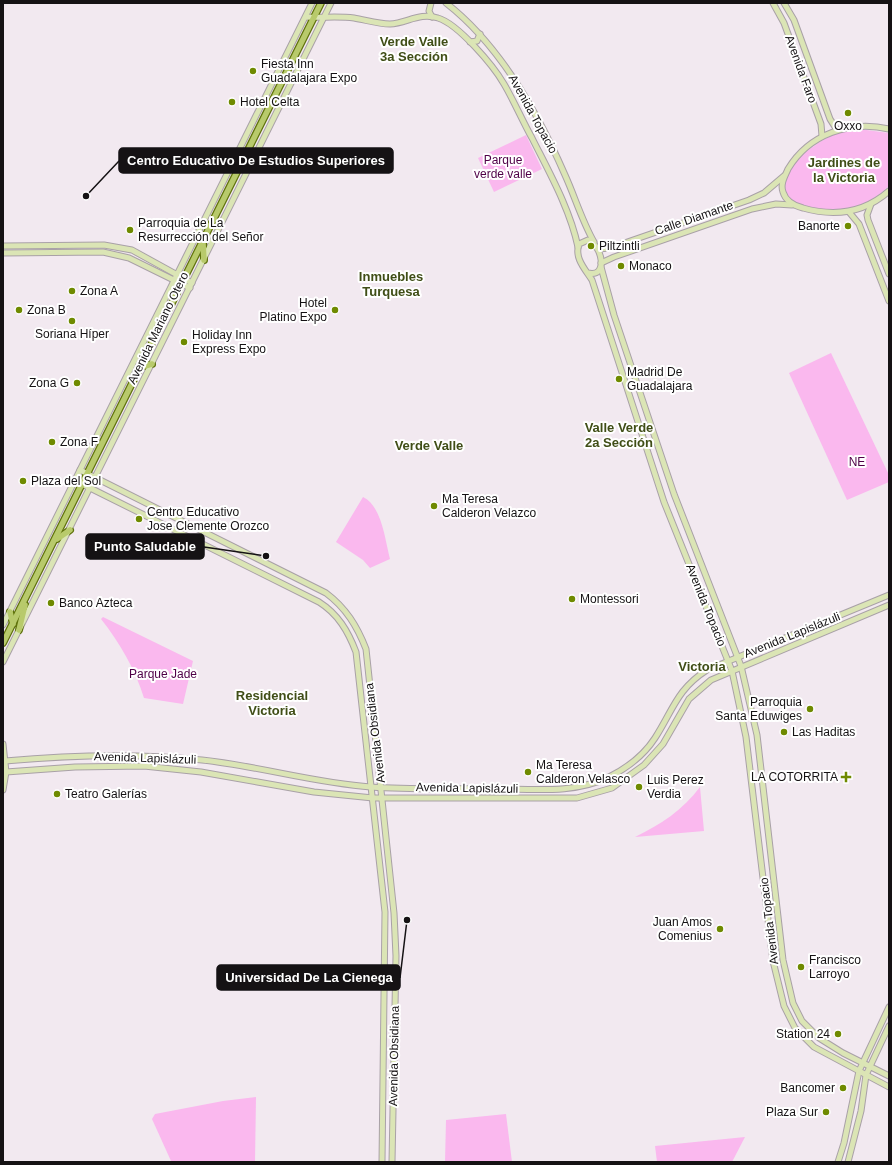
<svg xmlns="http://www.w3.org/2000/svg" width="892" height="1165" font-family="Helvetica,sans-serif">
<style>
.green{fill:#fab8ee}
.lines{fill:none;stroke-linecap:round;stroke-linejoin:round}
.secondary-casing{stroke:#a9a1a7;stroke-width:7}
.primary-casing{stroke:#60730d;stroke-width:8}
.secondary{stroke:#dbe5b5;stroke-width:5}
.primary{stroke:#b8ca6b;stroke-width:5.5}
.poi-dot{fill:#6f8a00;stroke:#fff;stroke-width:1.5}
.labels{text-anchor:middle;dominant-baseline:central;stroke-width:4;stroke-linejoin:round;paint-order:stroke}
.poi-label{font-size:12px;fill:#151214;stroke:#fff;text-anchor:start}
.street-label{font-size:12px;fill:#151214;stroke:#fff}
.park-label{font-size:12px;fill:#4f0047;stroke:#fff}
.neighbourhood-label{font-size:13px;font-weight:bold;fill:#404e17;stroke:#fff}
.leader{fill:none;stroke:#151214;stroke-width:1.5}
.callout-dot{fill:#151214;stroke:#fff;stroke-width:1.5}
.callout{fill:#151214;stroke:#151214;stroke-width:1.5}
.callout-label{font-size:13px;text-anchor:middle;font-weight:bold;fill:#fff}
</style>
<rect width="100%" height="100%" fill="#f2e9f0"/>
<g class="green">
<path d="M859,129L889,133V186C866,209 832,217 802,205C796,203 790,201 787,195C775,171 816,141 836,134C843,131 851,130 859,129Z"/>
<polygon points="526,135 542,169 494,192 478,158"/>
<polygon points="831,353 889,475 889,482 847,500 789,373"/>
<path d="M363,497C382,506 385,540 390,559L370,568L363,560L336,542Z"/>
<path d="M103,617L193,661L183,704L144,698C135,669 120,643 101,619Z"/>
<path d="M700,787L704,831L635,837C660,825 683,810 700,787Z"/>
<polygon points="256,1097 255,1162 171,1161 152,1119 155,1114 223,1101"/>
<polygon points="506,1114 512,1162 445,1162 446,1120"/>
<polygon points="745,1137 732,1162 657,1162 655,1146"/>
</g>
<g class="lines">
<defs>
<g id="secondary">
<polyline points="431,3 429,11 432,17"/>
<path d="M446,3C500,45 538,113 565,175C575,197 582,221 594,242"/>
<polyline points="773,3 784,23 821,124 822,136"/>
<polyline points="784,3 794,20 830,119 837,130"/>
<path d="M306,17C322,18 338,16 354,18C366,20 378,24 390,24C407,23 420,12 438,18C458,24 493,65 504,84C514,101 522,120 532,138C549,172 570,209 578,247"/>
<polyline points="470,42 477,41 480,34"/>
<path d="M889,129C850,120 809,134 788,169C785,176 780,184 783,192C786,202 795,206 803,208C835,217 864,213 889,191"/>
<polyline points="871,204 867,215 868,220 889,274"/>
<polyline points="849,212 859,224 889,301"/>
<polyline points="3,246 104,245 132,250 192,283"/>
<polyline points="598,249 610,248 749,200 764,193 784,176"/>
<polyline points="3,253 103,252 129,258 190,288"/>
<polyline points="601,263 614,257 752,209 776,204 792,205"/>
<polyline points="601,267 614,315 674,494 741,666 757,735 783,960 793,1003 802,1021 819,1038 843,1053 889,1076"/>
<path d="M588,273C609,278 602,245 588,240L579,244C574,258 585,269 592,280L664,502L732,671L746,737L773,961L784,1006L795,1028L814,1047L889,1087"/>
<path d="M80,470L326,593C346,608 357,626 366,649L394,913L396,956L392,1162"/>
<path d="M74,480L319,602C338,614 348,631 356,652L385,912L382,1162"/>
<polyline points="3,625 312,3"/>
<polyline points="3,662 331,3"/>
<polyline points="3,744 6,772 3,790"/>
<path d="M5,761C71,755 136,753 202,760C259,766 314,783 371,787C413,790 455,788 497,789C534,789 574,794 609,777C627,768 644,755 655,738C673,710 677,689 707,670L889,595"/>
<polyline points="6,772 75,767 144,766 201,772 314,792 373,798 577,798 612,788 644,765 663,744 689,699 711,680 889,605"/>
<polyline points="838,1162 844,1143 859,1071 889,1007"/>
<polyline points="848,1162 861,1111 866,1075 889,1026"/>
</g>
<g id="primary">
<polyline points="203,243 204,260"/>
<polyline points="141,367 152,364"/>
<polyline points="57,539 70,530"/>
<polyline points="10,612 13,624"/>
<polyline points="19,630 25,605"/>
<polyline points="3,643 321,3"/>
</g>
</defs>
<use href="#secondary" class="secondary-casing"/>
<use href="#primary" class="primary-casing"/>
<use href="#secondary" class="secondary"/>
<use href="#primary" class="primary"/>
</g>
<g class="poi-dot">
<circle cx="253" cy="71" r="4"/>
<circle cx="232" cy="102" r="4"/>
<circle cx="848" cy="113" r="4"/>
<circle cx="848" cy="226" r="4"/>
<circle cx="130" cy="230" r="4"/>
<circle cx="591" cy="246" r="4"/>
<circle cx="621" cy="266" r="4"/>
<circle cx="72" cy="291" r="4"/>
<circle cx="19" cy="310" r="4"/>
<circle cx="335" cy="310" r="4"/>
<circle cx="72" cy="321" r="4"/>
<circle cx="184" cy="342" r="4"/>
<circle cx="619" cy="379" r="4"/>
<circle cx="77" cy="383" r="4"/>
<circle cx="52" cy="442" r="4"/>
<circle cx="23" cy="481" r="4"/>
<circle cx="434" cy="506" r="4"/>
<circle cx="139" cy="519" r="4"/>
<circle cx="572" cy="599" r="4"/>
<circle cx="51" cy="603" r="4"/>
<circle cx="810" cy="709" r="4"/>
<circle cx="784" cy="732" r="4"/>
<circle cx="528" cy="772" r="4"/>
<path d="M844 771h4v4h4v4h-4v4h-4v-4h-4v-4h4z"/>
<circle cx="639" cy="787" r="4"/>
<circle cx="57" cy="794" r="4"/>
<circle cx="720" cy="929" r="4"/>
<circle cx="801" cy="967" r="4"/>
<circle cx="838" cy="1034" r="4"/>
<circle cx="843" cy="1088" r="4"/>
<circle cx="826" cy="1112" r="4"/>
</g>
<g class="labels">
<g class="poi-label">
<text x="261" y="64">Fiesta Inn<tspan x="261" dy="14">Guadalajara Expo</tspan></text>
<text x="240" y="102">Hotel Celta</text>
<text x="848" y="126" text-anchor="middle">Oxxo</text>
<text x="138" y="223">Parroquia de La<tspan x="138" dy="14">Resurrección del Señor</tspan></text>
<text x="840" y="226" text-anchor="end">Banorte</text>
<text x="599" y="246">Piltzintli</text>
<text x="629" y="266">Monaco</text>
<text x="80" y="291">Zona A</text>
<text x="327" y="303" text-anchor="end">Hotel<tspan x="327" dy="14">Platino Expo</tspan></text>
<text x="27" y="310">Zona B</text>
<text x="72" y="334" text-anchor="middle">Soriana Híper</text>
<text x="192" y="335">Holiday Inn<tspan x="192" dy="14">Express Expo</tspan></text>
<text x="627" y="372">Madrid De<tspan x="627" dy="14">Guadalajara</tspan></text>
<text x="69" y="383" text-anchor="end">Zona G</text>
<text x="60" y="442">Zona F</text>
<text x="31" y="481">Plaza del Sol</text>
<text x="442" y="499">Ma Teresa<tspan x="442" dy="14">Calderon Velazco</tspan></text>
<text x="147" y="512">Centro Educativo<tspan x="147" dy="14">Jose Clemente Orozco</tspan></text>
<text x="580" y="599">Montessori</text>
<text x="59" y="603">Banco Azteca</text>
<text x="802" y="702" text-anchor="end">Parroquia<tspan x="802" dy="14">Santa Eduwiges</tspan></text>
<text x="792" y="732">Las Haditas</text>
<text x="536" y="765">Ma Teresa<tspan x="536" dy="14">Calderon Velasco</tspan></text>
<text x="838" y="777" text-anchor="end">LA COTORRITA</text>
<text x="647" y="780">Luis Perez<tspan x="647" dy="14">Verdia</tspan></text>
<text x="65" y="794">Teatro Galerías</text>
<text x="712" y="922" text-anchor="end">Juan Amos<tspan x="712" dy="14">Comenius</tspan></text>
<text x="809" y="960">Francisco<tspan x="809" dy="14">Larroyo</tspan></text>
<text x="830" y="1034" text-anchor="end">Station 24</text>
<text x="835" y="1088" text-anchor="end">Bancomer</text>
<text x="818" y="1112" text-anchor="end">Plaza Sur</text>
</g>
<g class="street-label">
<text transform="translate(801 69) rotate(70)">Avenida Faro</text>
<text transform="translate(533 114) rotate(61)">Avenida Topacio</text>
<text transform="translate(694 218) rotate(-19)">Calle Diamante</text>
<text transform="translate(158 328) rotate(-64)">Avenida Mariano Otero</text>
<text transform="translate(706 605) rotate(68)">Avenida Topacio</text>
<text transform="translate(792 635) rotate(-22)">Avenida Lapislázuli</text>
<text transform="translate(375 733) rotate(-97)">Avenida Obsidiana</text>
<text transform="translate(145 758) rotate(2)">Avenida Lapislázuli</text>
<text transform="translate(467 788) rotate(1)">Avenida Lapislázuli</text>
<text transform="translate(769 921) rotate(-97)">Avenida Topacio</text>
<text transform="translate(394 1056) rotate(-89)">Avenida Obsidiana</text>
</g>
<g class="park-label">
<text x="503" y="160">Parque<tspan x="503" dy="14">verde valle</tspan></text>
<text x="857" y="462">NE</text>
<text x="163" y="674">Parque Jade</text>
</g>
<g class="neighbourhood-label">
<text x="414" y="41">Verde Valle<tspan x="414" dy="15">3a Sección</tspan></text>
<text x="844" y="162">Jardines de<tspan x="844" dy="15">la Victoria</tspan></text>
<text x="391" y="276">Inmuebles<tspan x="391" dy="15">Turquesa</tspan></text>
<text x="619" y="427">Valle Verde<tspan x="619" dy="15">2a Sección</tspan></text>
<text x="429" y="445">Verde Valle</text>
<text x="702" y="666">Victoria</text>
<text x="272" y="695">Residencial<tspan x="272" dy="15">Victoria</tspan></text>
</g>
</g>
<path class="leader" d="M86 196L119 161M266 556L204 547M407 920L400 978"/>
<g class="callout-dot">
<circle cx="86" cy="196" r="4"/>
<circle cx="266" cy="556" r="4"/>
<circle cx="407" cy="920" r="4"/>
</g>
<g class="callout">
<rect x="119" y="148" width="274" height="25" rx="4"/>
<rect x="86" y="534" width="118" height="25" rx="4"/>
<rect x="217" y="965" width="183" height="25" rx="4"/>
</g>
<g class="callout-label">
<text x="256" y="165">Centro Educativo De Estudios Superiores</text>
<text x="145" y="551">Punto Saludable</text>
<text x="309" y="982">Universidad De La Cienega</text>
</g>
<rect width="892" height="1165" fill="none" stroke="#151214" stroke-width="8"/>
</svg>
